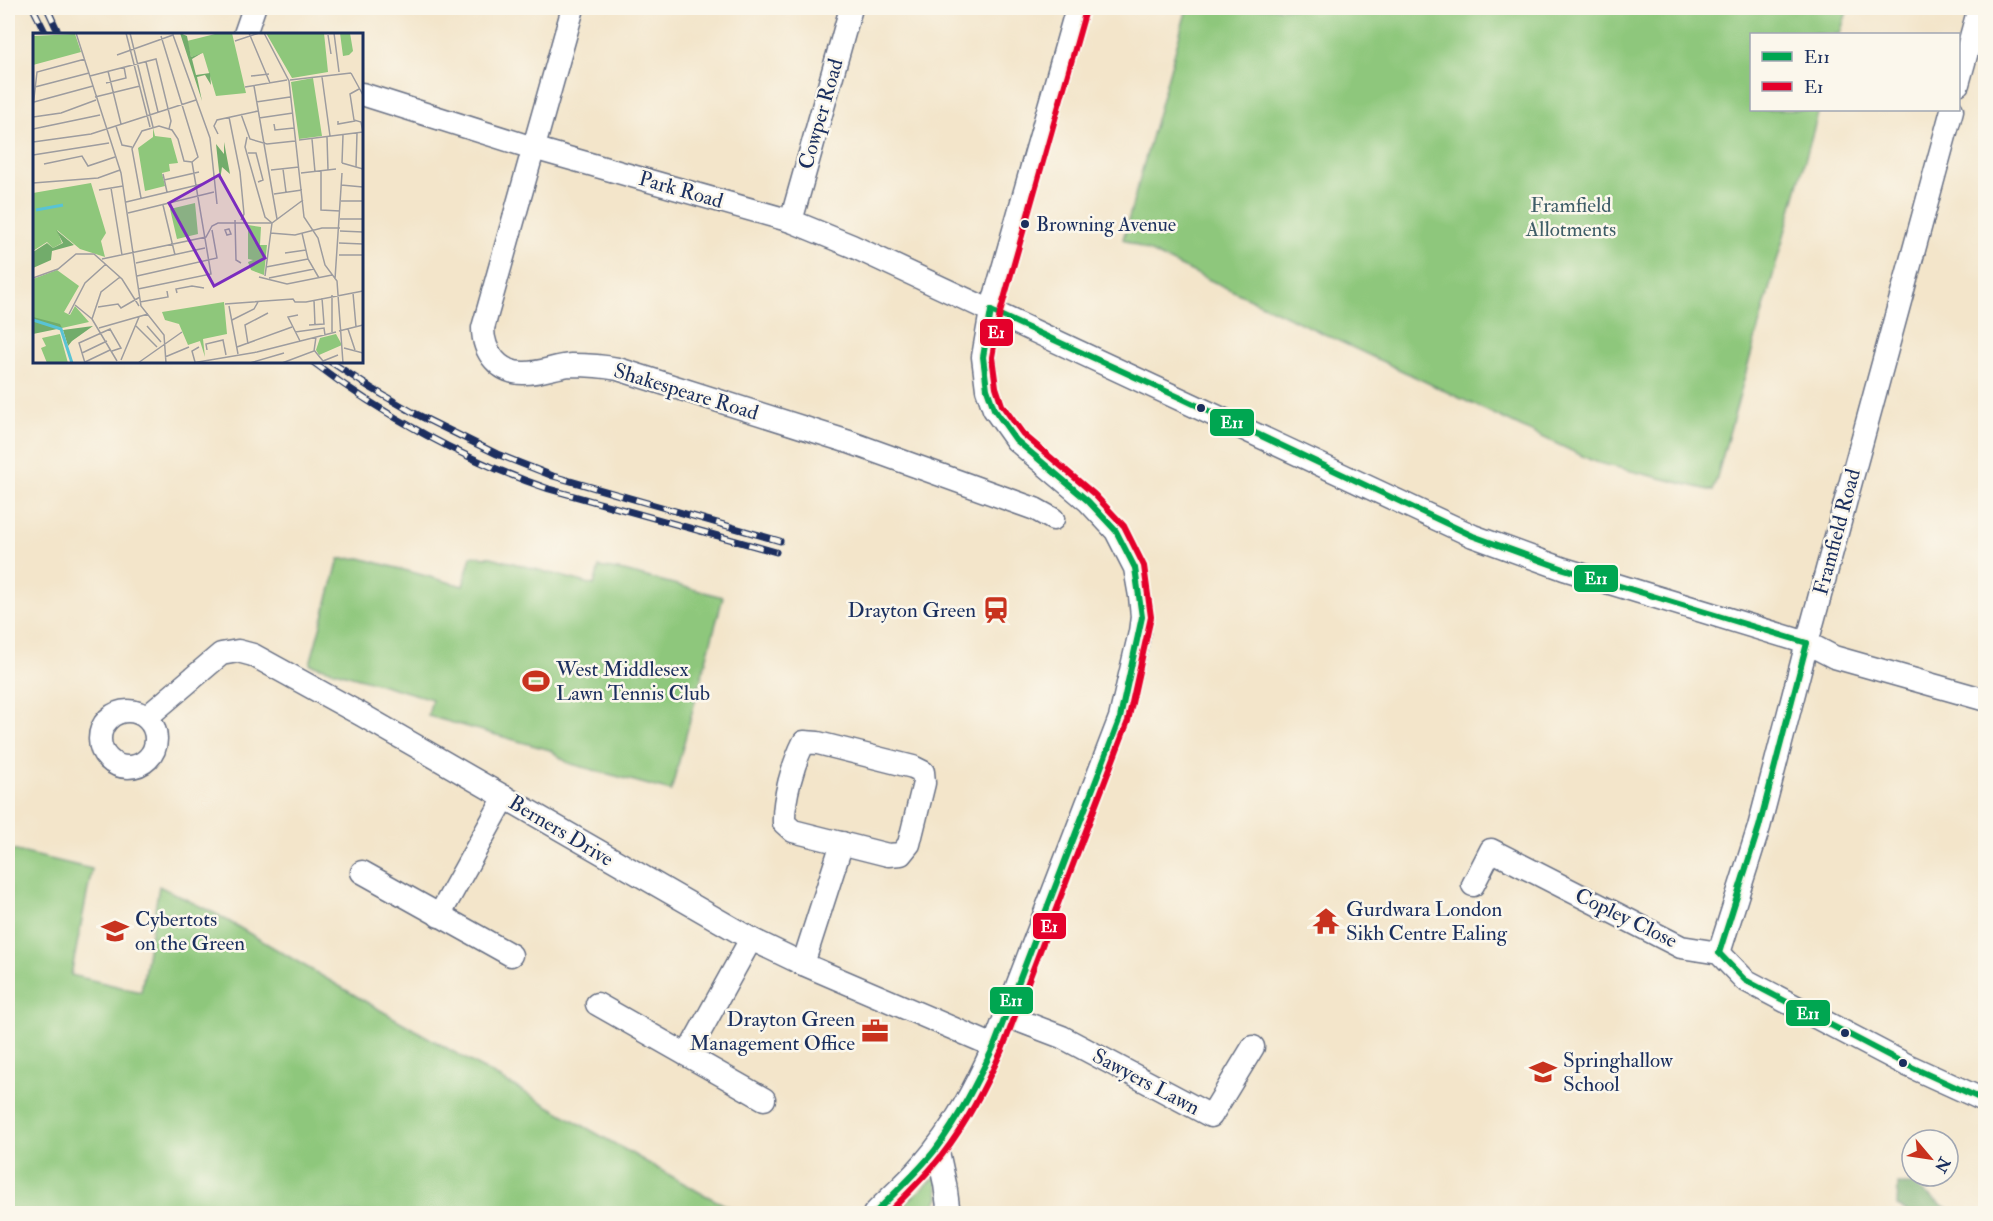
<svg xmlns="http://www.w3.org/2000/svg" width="1993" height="1221" font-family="'IM FELL Double Pica',serif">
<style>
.green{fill:#8ec77b;stroke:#547b6c;stroke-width:1.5}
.forest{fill:#72ac6b;stroke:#466e64;stroke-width:1.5}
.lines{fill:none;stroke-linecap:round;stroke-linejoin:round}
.minor-casing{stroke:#676f84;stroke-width:25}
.minor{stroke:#fff;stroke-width:22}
.rail-casing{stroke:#1b2f5e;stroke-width:7}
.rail{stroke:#fbf7ec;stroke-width:4.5;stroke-dasharray:14;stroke-linecap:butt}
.bus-1-casing{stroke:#fbf7ec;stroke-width:10}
.bus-2-casing{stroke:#fbf7ec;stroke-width:10}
.bus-1{stroke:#00a651;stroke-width:6}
.bus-2{stroke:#e4002b;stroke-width:6}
.bus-dot{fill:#1b2f5e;stroke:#fbf7ec;stroke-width:2}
.labels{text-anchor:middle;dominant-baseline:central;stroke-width:5;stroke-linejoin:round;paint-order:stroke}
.bus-label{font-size:20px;fill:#1b2f5e;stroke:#fbf7ec;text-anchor:start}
.street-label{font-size:21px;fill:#1b2f5e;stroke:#fbf7ec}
.park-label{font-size:21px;fill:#3e5d67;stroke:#fbf7ec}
.poi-label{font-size:21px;fill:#1b2f5e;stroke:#fbf7ec;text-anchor:start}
.inset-river{fill:none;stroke:#59c3d4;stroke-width:3}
.inset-road{fill:none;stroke:#9d9c9f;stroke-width:1.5}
.view{fill:#7b2cbf;fill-opacity:0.15;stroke:#7b2cbf;stroke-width:3}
.inset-edge{fill:none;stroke:#1b2f5e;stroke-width:3}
.line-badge{stroke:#fbf7ec;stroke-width:2}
.badge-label{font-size:16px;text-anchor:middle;font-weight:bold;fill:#fff}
</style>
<rect width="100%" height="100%" fill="#fbf7ec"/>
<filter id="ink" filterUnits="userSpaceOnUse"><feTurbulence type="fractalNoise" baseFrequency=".0167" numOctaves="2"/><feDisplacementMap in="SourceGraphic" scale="12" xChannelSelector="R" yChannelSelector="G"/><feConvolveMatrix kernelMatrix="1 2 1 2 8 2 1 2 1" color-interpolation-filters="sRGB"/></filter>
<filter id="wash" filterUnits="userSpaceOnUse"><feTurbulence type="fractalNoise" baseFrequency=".008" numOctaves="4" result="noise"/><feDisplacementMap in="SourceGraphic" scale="24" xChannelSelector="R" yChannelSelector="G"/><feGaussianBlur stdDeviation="1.35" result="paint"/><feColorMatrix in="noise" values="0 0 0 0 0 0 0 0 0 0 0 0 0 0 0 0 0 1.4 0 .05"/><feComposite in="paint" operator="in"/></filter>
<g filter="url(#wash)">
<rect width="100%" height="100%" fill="#f3e5ca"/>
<g class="green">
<polygon points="1187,8 1848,8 1840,34 1752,34 1752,110 1819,110 1713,491 1595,462 1123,239"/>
<polygon points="471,556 491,557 594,585 599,567 624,571 723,597 671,791 568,763 550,750 428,716 432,699 310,664 339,559 360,558 463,586"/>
<polygon points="8,849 92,869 71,975 141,992 159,886 218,915 368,1003 699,1192 741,1213 8,1213"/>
<polygon points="936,1177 939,1197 933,1209 920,1213 902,1206"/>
</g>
<polygon class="forest" points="1898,1184 1911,1184 1954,1213 1910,1213 1897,1206"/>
</g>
<g filter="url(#ink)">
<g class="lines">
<defs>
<g id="minor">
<path d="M573,8L483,328C483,352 499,374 525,373C541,373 556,366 571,365C587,365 603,366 618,369L849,442L1035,509L1053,519"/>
<polyline points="245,34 254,8"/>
<polyline points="1958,84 1979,8"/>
<polyline points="362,94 533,148 791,221 852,246 1473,536 1564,569 1807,643 1834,657 1986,700"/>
<polyline points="791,221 851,8"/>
<circle cx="128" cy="739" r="28"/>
<polyline points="147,717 221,654 238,651 253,655 362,715 751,939 803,964 994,1046"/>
<path d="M804,742L818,743L913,767L923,772L924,783L909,844L901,854L888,855L793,831L784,823C783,799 793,764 804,742Z"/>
<polyline points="362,872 511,955"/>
<polyline points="1473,885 1491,850 1681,947 1719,953 1745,980 1907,1065 1986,1101"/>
<polyline points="439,916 505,797"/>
<polyline points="1719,953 1759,827 1807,643 1952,110"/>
<polyline points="803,964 842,843"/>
<polyline points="597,1004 764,1099"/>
<polyline points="1007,1016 1062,1037 1211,1116 1253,1047"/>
<polyline points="687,1055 751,939"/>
<polyline points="937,1147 945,1184 949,1214"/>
<path d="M874,1214C890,1197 908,1182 923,1164C954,1129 975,1088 994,1046L1120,718L1140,632L1142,617L1140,596L1135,568L1116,531L1088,501L1016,440L994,409L987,389L983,357L991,311L1077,8"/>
</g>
</defs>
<use href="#minor" class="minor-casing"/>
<use href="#minor" class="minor"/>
<defs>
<g id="rail">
<polyline points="33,8 46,34"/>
<polyline points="47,8 59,34"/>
<path d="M313,362C382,415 466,461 549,489L776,552"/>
<polyline points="331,362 371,388 414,413 497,454 553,476 780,541"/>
</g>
</defs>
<use href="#rail" class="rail-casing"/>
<use href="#rail" class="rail"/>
<defs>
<g id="bus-1">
<polyline points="991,311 1181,398 1473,536 1564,569 1807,643"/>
<polyline points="1719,953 1759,827 1807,643"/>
<polyline points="1719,953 1745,980 1907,1065 1986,1101"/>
<path d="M874,1214C895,1192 917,1173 935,1150C959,1118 977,1082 994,1046L1120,718L1142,617L1135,568L1116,531L1088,501L1016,440L994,409L987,389L983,357L991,311"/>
</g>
<path id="bus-2" d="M887,1214C906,1195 925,1177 942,1155C967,1123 985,1087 1002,1050L1128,721L1151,617L1144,566L1124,526L1094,494L1023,434L1002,405L996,387L992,357L1000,313L1086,10"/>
</defs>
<use href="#bus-1" class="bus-1-casing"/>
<use href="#bus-2" class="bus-2-casing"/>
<use href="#bus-1" class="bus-1"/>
<use href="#bus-2" class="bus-2"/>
</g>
</g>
<defs>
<symbol id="station-bare" viewBox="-9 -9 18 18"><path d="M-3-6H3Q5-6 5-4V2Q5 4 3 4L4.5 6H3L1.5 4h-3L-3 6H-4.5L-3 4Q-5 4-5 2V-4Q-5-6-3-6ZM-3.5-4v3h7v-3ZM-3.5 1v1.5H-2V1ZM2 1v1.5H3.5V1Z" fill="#c8321e" stroke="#fbf7ec" stroke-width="2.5" paint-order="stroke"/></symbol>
<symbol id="stadium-bare" viewBox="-9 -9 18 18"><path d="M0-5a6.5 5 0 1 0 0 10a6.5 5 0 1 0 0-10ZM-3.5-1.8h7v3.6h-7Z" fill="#c8321e" stroke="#fbf7ec" stroke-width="2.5" paint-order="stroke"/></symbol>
<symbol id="temple-bare" viewBox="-9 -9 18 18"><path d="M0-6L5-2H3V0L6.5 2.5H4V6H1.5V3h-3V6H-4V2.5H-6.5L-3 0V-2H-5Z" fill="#c8321e" stroke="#fbf7ec" stroke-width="2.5" paint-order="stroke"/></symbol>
<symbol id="school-bare" viewBox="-9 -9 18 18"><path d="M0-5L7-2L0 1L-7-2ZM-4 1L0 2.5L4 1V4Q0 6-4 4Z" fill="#c8321e" stroke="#fbf7ec" stroke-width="2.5" paint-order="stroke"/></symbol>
<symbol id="office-bare" viewBox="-9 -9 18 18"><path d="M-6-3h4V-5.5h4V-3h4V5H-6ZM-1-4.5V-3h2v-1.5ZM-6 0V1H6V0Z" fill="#c8321e" stroke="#fbf7ec" stroke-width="2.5" paint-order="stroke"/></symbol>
</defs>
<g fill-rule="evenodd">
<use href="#station-bare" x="977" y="591" width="38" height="38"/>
<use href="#stadium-bare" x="517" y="662" width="38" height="38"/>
<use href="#temple-bare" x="1307" y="902" width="38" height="38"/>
<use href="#school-bare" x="96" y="912" width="38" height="38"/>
<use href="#office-bare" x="856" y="1012" width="38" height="38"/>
<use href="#school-bare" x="1524" y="1053" width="38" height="38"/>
</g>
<g class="bus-dot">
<circle cx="1025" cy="224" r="5"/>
<circle cx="1201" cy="408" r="5"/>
<circle cx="1845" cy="1033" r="5"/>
<circle cx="1903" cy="1063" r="5"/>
</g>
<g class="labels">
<g class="bus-label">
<text x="1036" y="224">Browning Avenue</text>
</g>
<g class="street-label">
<text transform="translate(821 114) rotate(-74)">Cowper Road</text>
<text transform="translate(681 190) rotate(16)">Park Road</text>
<text transform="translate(686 392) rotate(17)">Shakespeare Road</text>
<text transform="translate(1837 532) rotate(-75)">Framfield Road</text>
<text transform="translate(561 831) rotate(31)">Berners Drive</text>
<text transform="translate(1626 918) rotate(26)">Copley Close</text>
<text transform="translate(1146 1082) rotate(28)">Sawyers Lawn</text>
</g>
<g class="park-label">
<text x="1571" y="205">Framfield<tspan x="1571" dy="24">Allotments</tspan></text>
</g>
<g class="poi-label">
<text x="976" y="610" text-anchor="end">Drayton Green</text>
<text x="556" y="669">West Middlesex<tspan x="556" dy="24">Lawn Tennis Club</tspan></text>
<text x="1346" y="909">Gurdwara London<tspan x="1346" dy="24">Sikh Centre Ealing</tspan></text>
<text x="135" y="919">Cybertots<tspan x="135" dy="24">on the Green</tspan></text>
<text x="855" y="1019" text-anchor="end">Drayton Green<tspan x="855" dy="24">Management Office</tspan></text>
<text x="1563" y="1060">Springhallow<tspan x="1563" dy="24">School</tspan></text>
</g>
</g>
<g transform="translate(33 33)">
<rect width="330" height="330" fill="#f3e5ca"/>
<path d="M186,0H199L213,60L183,63L170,20L158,24L154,8ZM233,0H291L295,39L259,45ZM307,0H317L320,18L316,22L310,23ZM42,1L48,19L0,32V3ZM280,45L289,103L266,106L258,49ZM120,95L122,103L138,105L145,130L136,131L137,138L129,140L132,153L112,158L105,115L120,104ZM58,150L73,200L68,208L72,224L47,216L24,197L29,210L20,215L14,209L0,218V160ZM162,170L165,201L144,206L137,176ZM215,192L228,194L227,212H234L231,242L218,237L215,229L220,227L215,226ZM24,237L46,253L31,279L37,282L42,273L56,289L29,295L0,285V246ZM191,269L194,301L170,306L172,324L167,308L155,312L146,291L132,287L129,279ZM27,301L35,330H14L8,315L13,313L9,305ZM303,301L309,312L286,322L283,317L287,305Z" fill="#8ec77b"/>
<path d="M147,0L154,3L158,24L169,20L159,26L163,42L177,40L178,52L172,42L164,44L169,68ZM191,109L197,141L189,134L187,147L183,111L191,121ZM23,197L41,212L19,218L18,227L0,235V219L14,210L20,215L30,210ZM0,284L27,291L29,295L0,301ZM60,293L39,308L35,313L30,297Z" fill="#72ac6b"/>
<path class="inset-river" d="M3,177L30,172M0,287L28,296L39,330"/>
<path class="inset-road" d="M43,0L88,140L108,273L131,302L133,330M93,0L117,94M97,0L120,94M216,0L237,50M231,0L256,48L271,184L285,205L292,232L304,248L310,330M301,0L306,39M0,1L26,0M295,2L298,21M128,3L165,124L159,129M202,8L226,0M84,22L140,2L177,105L184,171M113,29L125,79M75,38L88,91M318,40L330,62M57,43L123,26L138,88L136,96M218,43L236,41M289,44L297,103M257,47L318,40M73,50L93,45L91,34M221,53L244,186M2,54L56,40M212,54L254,47M326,56L317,61L321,87L328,89L330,99M62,64L107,53M1,69L60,53M223,69L257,64M0,74L4,39L52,26M208,81L217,106L234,111L262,108M0,84L28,80L63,67M196,84L207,139L211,181L208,187M226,85L260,80M305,88V91L322,88M241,91L242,97L261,95M83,93L89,112L99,114M0,96L67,82M185,101L181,93L184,87L225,78M214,104L212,114L232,184L239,190M294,104L295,137M279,106L282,139M266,107L330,99M0,109L58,101L163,67M215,120H223L230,147L225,149M0,122L76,110M309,130L310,102M309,130L330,136M11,131L49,123L55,133L82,124M323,134L324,100M250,136L253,159M238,137L266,134M288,138V177L307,178M268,140L303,136M130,141L134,159M131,147L166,139M0,150L65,145L87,137M308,152L330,154M78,155L89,222M66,157L90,153M241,161L269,157M108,165L99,116L109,98L126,93L139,97L145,106L151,128L159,129M308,168H330M93,169L169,151M130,172L142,222M95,180L181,159M307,186H330M202,187L203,227L208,230M196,196L198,201L194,202L192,197ZM307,198L330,199M237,200L262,202L289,195H307M269,200L275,226L286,245M306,210L330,211M252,220L273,217M306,222H330M69,226L173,204L179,193L185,190H239L270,167M103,230L172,215M233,234L275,226M104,243L184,225L179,197M232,243L239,190M226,244L254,251L299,242M0,245L25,236L43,221H61L89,246L106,273M236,245L281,236M302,246L309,140M105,256L178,241L159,129M144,260L143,256L159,253L171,255M320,260L323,294M299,262V299M281,267L282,292M107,269L135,264L134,258M192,271L260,266L262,269H273L330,258M42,272L59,286M196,273L205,321M65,274L85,271L88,275L107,264M36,281L52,250L73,231M265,282L255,284L267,308M59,286L68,259L87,244M59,286L84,328M199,287L221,276L225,269M276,292L291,291L289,265M103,293L124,314M114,293L128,309M66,295L115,281M315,296L322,317M306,298L330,292M262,299L291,295L292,302M215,311L212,292L235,280M204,314L259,294M311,315L330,320M174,317L173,311L190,307L193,322M281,317L290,328L305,322M49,320L74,308M132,324L156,314M88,327L106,284M52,329L77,317M162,329L159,318L166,314M52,330L46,310L77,296L88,315L79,318M105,330L149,299M159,330L224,319L303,299M217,330L251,320M249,330L281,318L283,304"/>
<path class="view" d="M186,142L232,225L181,253L136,170Z"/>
<rect width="330" height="330" class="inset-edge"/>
</g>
<g class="line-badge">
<rect x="979" y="318" width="35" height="29" rx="6" fill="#e4002b"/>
<rect x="1209" y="408" width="46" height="29" rx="6" fill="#00a651"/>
<rect x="1573" y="564" width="46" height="29" rx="6" fill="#00a651"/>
<rect x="1032" y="912" width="35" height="28" rx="6" fill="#e4002b"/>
<rect x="989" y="986" width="45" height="29" rx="6" fill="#00a651"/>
<rect x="1785" y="999" width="46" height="28" rx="6" fill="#00a651"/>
</g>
<g class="badge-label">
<text x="996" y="338">E1</text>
<text x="1232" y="428">E11</text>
<text x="1596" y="584">E11</text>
<text x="1049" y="932">E1</text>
<text x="1011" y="1006">E11</text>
<text x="1808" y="1019">E11</text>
</g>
<rect width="1993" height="1221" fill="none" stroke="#fbf7ec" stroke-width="30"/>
<rect x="1750" y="33" width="210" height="78" fill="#fbf7ec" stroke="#a1a7b3" stroke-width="1.5"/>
<rect x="1762" y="52" width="30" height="9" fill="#00a651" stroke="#a1a7b3" stroke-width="1.5"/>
<text x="1804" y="63" font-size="18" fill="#1b2f5e">E11</text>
<rect x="1762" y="82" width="30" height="9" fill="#e4002b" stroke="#a1a7b3" stroke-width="1.5"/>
<text x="1804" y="93" font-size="18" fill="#1b2f5e">E1</text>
<g transform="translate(1930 1158) rotate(119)"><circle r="28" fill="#fbf7ec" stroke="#a1a7b3" stroke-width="1.5"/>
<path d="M0-4.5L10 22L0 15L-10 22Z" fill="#c8321e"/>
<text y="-9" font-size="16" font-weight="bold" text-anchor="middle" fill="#1b2f5e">N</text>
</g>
</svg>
